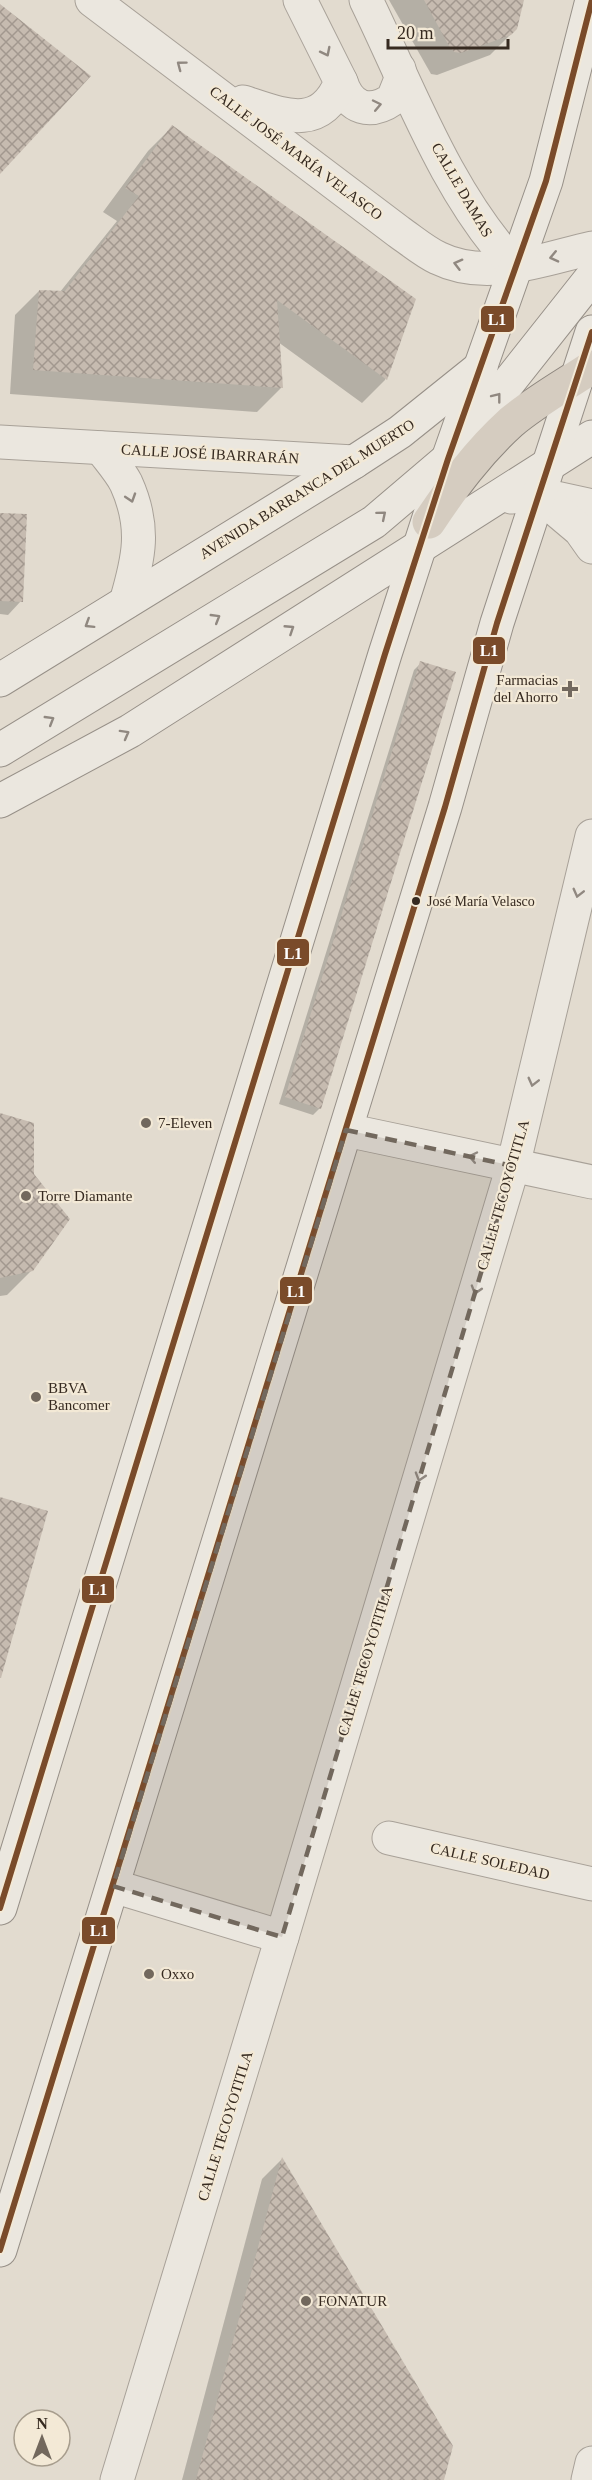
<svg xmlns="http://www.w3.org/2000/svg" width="592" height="2480" font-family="Georgia,serif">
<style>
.shadow{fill:#0003}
.building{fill:url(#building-cross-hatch)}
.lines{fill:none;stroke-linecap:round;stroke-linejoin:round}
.minor-casing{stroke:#a8a198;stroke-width:35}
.secondary-casing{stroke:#979088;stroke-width:35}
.motorway-casing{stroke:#8d867e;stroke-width:35}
.minor{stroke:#ebe7df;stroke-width:33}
.secondary{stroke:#ebe7df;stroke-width:33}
.motorway{stroke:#d5ccc0;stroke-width:33}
.bus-1-casing{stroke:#f3e9d6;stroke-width:10}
.bus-1{stroke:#7a4b2a;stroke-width:6}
.oneway{stroke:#908880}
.marked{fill:#72685d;fill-opacity:0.2;stroke:#72685d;stroke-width:4.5;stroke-dasharray:12 8;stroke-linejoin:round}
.poi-dot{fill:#72685d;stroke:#f3e9d6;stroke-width:2}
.bus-dot{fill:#362a20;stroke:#f3e9d6;stroke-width:2}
.labels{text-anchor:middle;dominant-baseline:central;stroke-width:4.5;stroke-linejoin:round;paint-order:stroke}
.bus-label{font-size:14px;fill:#362a20;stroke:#f3e9d6;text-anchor:start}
.street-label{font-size:15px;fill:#362a20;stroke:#f3e9d6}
.poi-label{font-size:15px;fill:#362a20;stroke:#f3e9d6;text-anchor:start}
.line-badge{stroke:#f3e9d6;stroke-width:2}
.badge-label{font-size:16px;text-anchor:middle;font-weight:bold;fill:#fff}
</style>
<defs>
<pattern id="building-cross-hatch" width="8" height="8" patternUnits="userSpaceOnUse" patternTransform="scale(1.5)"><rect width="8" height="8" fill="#c6bbb0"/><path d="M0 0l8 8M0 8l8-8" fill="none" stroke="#a2988f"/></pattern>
</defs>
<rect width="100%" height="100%" fill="#e2dbcf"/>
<g class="shadow">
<polygon points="389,0 523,0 513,32 490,55 437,75 431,74"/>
<polygon points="172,127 414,300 385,380 362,403 278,342 281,388 257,412 10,394 15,315 39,291 60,292 117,221 103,212 148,151"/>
<polygon points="0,514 21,601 8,615 0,614"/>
<polygon points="421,663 320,1108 313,1115 279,1104 414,670"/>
<polygon points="0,1115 32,1270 7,1295 0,1296"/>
<polygon points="282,2159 442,2480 182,2480 262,2179"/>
</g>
<g class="building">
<polygon points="424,0 524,0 517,29 511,35 461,53 454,52 449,46"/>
<polygon points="0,4 91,76 0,174"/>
<polygon points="172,125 416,299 387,380 277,300 283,388 33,370 39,290 65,291 139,196 125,188"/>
<polygon points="0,513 27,514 23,602 0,601"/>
<polygon points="420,661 456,672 321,1109 285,1097"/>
<polygon points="0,1113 34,1123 34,1174 70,1219 33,1271 0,1278"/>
<polygon points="0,1497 48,1511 1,1678 0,1678"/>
<polygon points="282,2157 453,2446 444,2480 196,2480"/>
</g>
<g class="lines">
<defs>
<g id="minor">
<path d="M92,0L399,232C412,241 425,252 438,258C487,282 543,259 592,248"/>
<path d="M366,0C409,88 447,194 515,266"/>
<path d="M341,82C350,109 370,115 393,99L401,79L399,69"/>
<path d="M243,102C283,115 320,132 341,82L300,0"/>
<polyline points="0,442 354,462"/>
<path d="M101,448C109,459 120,471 126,483C146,527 139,558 126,602"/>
<polyline points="511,497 538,494 592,506"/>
<polyline points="542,498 580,530 592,547"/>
<polyline points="346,1130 592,1182"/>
<polyline points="389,1838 592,1884"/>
<polyline points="113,1886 282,1937"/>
<polyline points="117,2480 282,1937 513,1166 592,836"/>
<polyline points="588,2480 592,2463"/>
</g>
<g id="secondary">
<polyline points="0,680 354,462 400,432 481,367"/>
<polyline points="0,750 374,522 448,459 592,277"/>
<polyline points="0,801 130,731 592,437"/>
<polyline points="0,1908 385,654 448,459 546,181 592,0"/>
<polyline points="0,2250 445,807 497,623 592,332"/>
</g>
<path id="motorway" d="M429,522C453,486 478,452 511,422C536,401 565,385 592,367"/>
</defs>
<use href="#minor" class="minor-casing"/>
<use href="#secondary" class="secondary-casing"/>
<use href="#motorway" class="motorway-casing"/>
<use href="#minor" class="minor"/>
<use href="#secondary" class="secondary"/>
<use href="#motorway" class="motorway"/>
<defs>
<g id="bus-1">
<polyline points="0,1908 385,654 448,459 546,181 592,0"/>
<polyline points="0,2250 445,807 497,623 592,332"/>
</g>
</defs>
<use href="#bus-1" class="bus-1-casing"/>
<use href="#bus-1" class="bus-1"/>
</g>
<defs><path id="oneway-chevron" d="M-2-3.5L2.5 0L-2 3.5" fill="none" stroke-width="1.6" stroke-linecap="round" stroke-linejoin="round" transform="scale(1.5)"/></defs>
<g class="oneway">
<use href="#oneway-chevron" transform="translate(326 52) rotate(63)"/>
<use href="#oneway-chevron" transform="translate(181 65) rotate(-143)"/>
<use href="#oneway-chevron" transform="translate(377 105) rotate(-12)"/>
<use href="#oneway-chevron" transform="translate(554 257) rotate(167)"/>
<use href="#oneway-chevron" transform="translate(458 264) rotate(-165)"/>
<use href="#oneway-chevron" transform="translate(497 397) rotate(-52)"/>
<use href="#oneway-chevron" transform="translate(131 498) rotate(72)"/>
<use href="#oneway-chevron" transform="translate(382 515) rotate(-40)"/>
<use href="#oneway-chevron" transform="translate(216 618) rotate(-31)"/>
<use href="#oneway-chevron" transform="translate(89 624) rotate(148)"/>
<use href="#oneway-chevron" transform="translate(290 629) rotate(-33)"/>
<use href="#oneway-chevron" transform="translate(50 720) rotate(-31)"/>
<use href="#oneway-chevron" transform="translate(125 734) rotate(-29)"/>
<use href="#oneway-chevron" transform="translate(578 893) rotate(104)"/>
<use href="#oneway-chevron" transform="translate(533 1082) rotate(104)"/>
<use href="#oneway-chevron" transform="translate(473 1157) rotate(-168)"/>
<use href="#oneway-chevron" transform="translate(476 1290) rotate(107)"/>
<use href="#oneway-chevron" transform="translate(420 1477) rotate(107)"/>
</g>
<path class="marked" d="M346,1130L513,1166L282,1937L113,1886Z"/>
<g class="poi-dot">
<path d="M567 680h6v6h6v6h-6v6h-6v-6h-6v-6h6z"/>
<circle cx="146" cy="1123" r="6"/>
<circle cx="26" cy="1196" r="6"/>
<circle cx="36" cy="1397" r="6"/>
<circle cx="149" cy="1974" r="6"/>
<circle cx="306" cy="2301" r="6"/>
</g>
<circle class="bus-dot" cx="416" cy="901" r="5"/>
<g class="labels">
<g class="bus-label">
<text x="427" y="901">José María Velasco</text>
</g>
<g class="street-label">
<text transform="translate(296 153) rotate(37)">CALLE JOSÉ MARÍA VELASCO</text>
<text transform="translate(462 190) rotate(60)">CALLE DAMAS</text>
<text transform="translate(210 454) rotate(3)">CALLE JOSÉ IBARRARÁN</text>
<text transform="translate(307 489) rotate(-32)">AVENIDA BARRANCA DEL MUERTO</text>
<text transform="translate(503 1195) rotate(-74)">CALLE TECOYOTITLA</text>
<text transform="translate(365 1661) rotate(-73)">CALLE TECOYOTITLA</text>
<text transform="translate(490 1861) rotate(13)">CALLE SOLEDAD</text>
<text transform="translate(225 2126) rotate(-73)">CALLE TECOYOTITLA</text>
</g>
<g class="poi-label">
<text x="558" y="680" text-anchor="end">Farmacias<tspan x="558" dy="17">del Ahorro</tspan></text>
<text x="158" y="1123">7-Eleven</text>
<text x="38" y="1196">Torre Diamante</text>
<text x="48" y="1388">BBVA<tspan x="48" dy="17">Bancomer</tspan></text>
<text x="161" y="1974">Oxxo</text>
<text x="318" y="2301">FONATUR</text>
</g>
</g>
<g class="line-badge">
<rect x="480" y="305" width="35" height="28" rx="6" fill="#7a4b2a"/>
<rect x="472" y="636" width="34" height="29" rx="6" fill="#7a4b2a"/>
<rect x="276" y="938" width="34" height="29" rx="6" fill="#7a4b2a"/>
<rect x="279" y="1276" width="34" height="29" rx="6" fill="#7a4b2a"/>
<rect x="81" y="1575" width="34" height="29" rx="6" fill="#7a4b2a"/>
<rect x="81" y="1916" width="35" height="29" rx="6" fill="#7a4b2a"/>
</g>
<g class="badge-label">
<text x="497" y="325">L1</text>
<text x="489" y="656">L1</text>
<text x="293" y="959">L1</text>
<text x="296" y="1297">L1</text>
<text x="98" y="1595">L1</text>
<text x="99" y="1936">L1</text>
</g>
<g transform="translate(42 2438)"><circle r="28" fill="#f3e9d6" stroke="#a79d8d" stroke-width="1.5"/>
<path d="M0-4.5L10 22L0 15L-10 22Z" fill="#72685d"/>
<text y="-9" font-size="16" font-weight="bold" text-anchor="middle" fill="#362a20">N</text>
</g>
<path d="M388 39v9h120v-9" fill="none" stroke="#362a20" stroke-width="3"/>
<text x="397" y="39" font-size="18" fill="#362a20" stroke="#f3e9d6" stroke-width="4.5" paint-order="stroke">20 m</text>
</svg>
